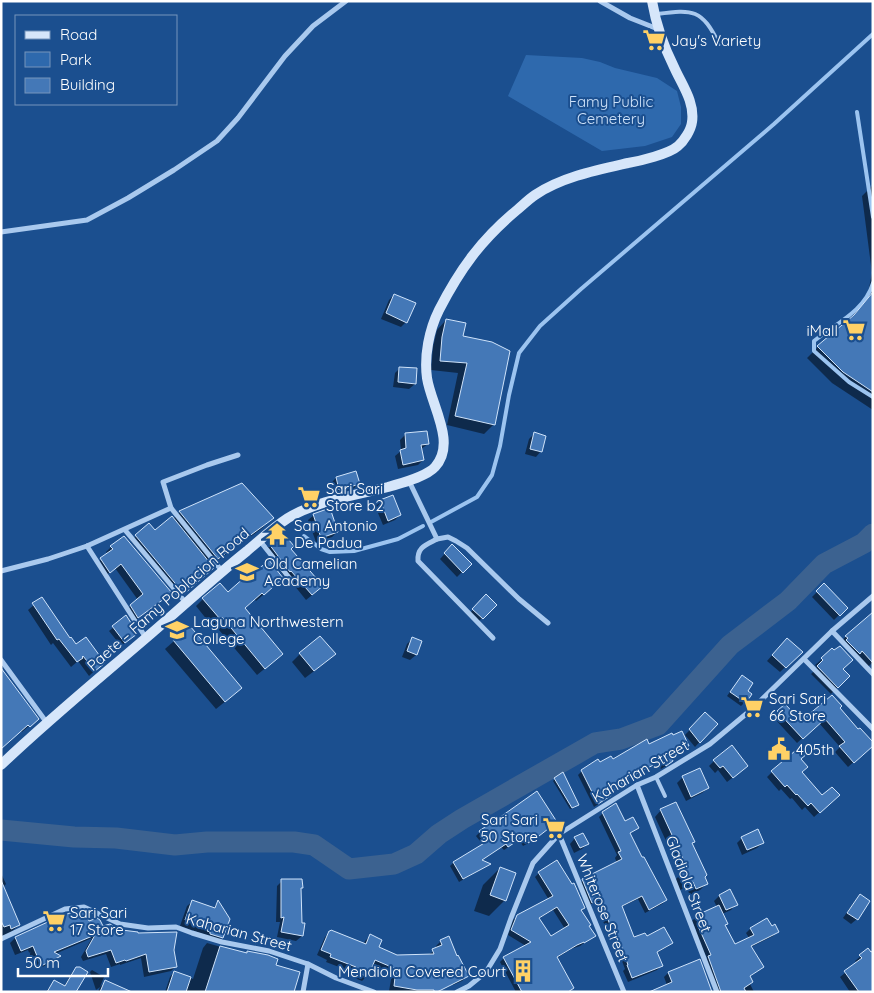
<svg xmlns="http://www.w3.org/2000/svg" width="874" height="993" font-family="Quicksand,sans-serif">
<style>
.green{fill:#2e69ad}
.shadow{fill:#0007;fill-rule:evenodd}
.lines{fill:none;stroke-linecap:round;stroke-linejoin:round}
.stream{stroke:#9cc4f0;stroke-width:4}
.river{stroke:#3c6290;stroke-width:21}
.building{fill:#4478b7;stroke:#cfe3fa;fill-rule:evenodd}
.service{stroke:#a9c9ee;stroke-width:4}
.minor{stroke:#a9c9ee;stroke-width:5}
.secondary{stroke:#d6e6fa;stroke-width:10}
.labels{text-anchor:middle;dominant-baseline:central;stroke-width:4;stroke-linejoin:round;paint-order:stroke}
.poi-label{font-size:15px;fill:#fff;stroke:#1b4f8f;text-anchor:start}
.park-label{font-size:15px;fill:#cfe3fa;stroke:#1b4f8f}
.street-label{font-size:15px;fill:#fff;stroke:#1b4f8f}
</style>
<rect width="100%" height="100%" fill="#1b4f8f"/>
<polygon class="green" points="526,55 582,58 600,62 615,68 657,78 677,91 681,107 681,124 672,137 645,146 602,151 508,96"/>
<g class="shadow">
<polygon points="873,185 873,410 832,383 807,358 818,347 848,322 867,298 872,273 862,196"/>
<polygon points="394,295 406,322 401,327 381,319 389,300"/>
<polygon points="446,320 462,336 494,424 484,434 447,425 458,373 431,370 433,347 437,330"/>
<polygon points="400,368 415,384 409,389 393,387 395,373"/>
<polygon points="534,434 541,451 536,457 525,454 529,439"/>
<polygon points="405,435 428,444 421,449 423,460 418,465 398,469 395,456 401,451 400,440"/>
<polygon points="355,472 359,484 353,489 334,495 331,483 336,478"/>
<polygon points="242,484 272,518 261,529 210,566 208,573 179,598 131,541 149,524 155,531 173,519 180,512"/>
<polygon points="392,496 400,515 395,520 383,525 375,506 380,501"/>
<polygon points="314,515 337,532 332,537 316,542 308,520"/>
<polygon points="270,544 289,549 316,592 306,600 286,575 284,576 265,550"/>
<polygon points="452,546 470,564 457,577 440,559"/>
<polygon points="111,547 165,598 133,622 126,610 138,600 115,568 104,577 96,564 108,554 106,552"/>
<polygon points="275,585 256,601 254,599 244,609 274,661 257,675 214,624 212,626 196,606 203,599"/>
<polygon points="824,585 846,608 834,620 812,597"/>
<polygon points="486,596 495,605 477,623 468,615"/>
<polygon points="41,599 76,646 103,663 89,676 78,661 71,667 53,643 51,645 28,610"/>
<polygon points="126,617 132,637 121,646 109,631"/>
<polygon points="873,618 873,662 868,667 842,641 846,636"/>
<polygon points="190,627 232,696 216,709 165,649"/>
<polygon points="412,639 421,642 416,655 410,660 402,657 407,644"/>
<polygon points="781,645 801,652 780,672 767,661"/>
<polygon points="300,654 326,662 305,678 292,662"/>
<polygon points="822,659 842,669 848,676 831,694 811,674 817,668 815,665"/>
<polygon points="1,670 30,725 22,732 21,731"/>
<polygon points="738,681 746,691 745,702 741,706 727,696"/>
<polygon points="785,706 801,722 838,708 868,749 848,767 835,752 840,747 819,723 797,743 773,717"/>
<polygon points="705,714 716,724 695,747 685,735"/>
<polygon points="649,745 687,745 683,749 669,756 672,761 668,765 661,769 658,763 620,784 621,785 617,789 610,793 611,795 606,799 594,807 578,775 582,771 612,760"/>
<polygon points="800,760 801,773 822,797 833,800 814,817 805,807 802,810 792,798 790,799 781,789 779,791 767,777 772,772"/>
<polygon points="714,761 741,771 727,782 718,770 715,773 709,766"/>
<polygon points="699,770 708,788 702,793 686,801 677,783 683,777"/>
<polygon points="555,779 577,804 575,807 570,809 553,781"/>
<polygon points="661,810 691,844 706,884 700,890 690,895 686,887 678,891 674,881 680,875 677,869 678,867 655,817"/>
<polygon points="603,813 637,828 629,834 666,900 662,904 645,913 638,899 621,907 634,938 671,943 667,947 656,953 661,966 657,970 628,982 623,971 625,969 613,937 610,938 595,902 588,906 579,885 583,880 617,863 615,858 617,855 599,817"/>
<polygon points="552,826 534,840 523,846 519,840 504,850 501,847 481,861 488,864 485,867 459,882 450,866 453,863 483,845 476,836 480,832"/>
<polygon points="575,838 588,843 582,849 574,853 570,844"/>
<polygon points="742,838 763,843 757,848 742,855 737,843"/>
<path d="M556,862L583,908L580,911L594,936L580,946L571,949L557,958L573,988L569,992H516L500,962L504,958L526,946L508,935L513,920L518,916L549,900L535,877L539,873ZM553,910L565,929L551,938L538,919Z"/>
<polygon points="500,868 505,900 489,916 474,911 483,885"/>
<polygon points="1,873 6,884 3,887 19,925 10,933 3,937 1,932"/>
<polygon points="282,881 301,888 300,889 301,924 304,924 302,936 296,941 277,937 280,922 276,922 277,886"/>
<polygon points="719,896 736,904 731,910 722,914 727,924 724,926 734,946 749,938 746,933 750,929 771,928 777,931 773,936 751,947 763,967 749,977 750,984 754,992 716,992 704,961 707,958 694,932 696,930 692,921 696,917 717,907 714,901"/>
<polygon points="860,896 857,919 851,924 843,918 855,901"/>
<polygon points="193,901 213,909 218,902 222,937 217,942 203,934 180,926 187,906"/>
<polygon points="64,916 88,923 102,928 114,930 173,950 176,966 171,971 144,977 141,958 120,965 120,964 111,967 106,954 83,961 81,957 92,938 55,954 59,956 55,961 36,970 28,950 15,955 10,943 15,938"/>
<polygon points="330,932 364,944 365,941 370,936 377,948 397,956 428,955 437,949 436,946 441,941 456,957 467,976 462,981 453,985 451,981 430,992 396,992 389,991 392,974 371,965 367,976 362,981 350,976 352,972 326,962 327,960 317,955 325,937"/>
<polygon points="207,943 246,954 275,966 247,992 165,992 170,977 174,972 193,979 203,948"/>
<polygon points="868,950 871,992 850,992 840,977 857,963 855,961"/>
<polygon points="699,961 711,992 667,985 664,977 668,973"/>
<polygon points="77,968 75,992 46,992 54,981 64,987 71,974"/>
<polygon points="92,970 104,977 100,987 96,990 90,972"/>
<polygon points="106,981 113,992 98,992 100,987"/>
</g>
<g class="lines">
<g class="stream">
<polyline points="857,112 873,217"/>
<path d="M873,283C865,311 835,324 814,341V351L849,382L873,397"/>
<polyline points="431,522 477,497 492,475 500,446 509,395 519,353 540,326 581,289 774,124 873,34"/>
<polyline points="304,536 321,549 330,552 354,551 398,539 423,526"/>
</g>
<polyline class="river" points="1,830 74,837 116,838 175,845 207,842 294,842 314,845 349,869 394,864 416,854 439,834 462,819 595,743 621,739 658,725 730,645 788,601 824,564 864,543 873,534"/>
</g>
<g class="building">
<polygon points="873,292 873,392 843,372 817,346 854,315"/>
<polygon points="394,294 416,303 407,323 386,313"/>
<polygon points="446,319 466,323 463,336 492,342 510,351 495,425 455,416 467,363 440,361 442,337"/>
<polygon points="399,367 417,368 416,384 398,382"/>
<polygon points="427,431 429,444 421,445 424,460 403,465 400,450 406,448 405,433"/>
<polygon points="534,432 546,436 542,452 530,449"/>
<polygon points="356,471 360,484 339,490 336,477"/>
<polygon points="242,483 274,518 218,559 179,511"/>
<polygon points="393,495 401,515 388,521 380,500"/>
<polygon points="330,508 338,532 321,538 313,514"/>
<polygon points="172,516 214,568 184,594 135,535 149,523 155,530"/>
<polygon points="283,533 294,546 291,549 323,586 312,595 291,571 290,572 269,544"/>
<polygon points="124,536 172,593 138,618 130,605 143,594 121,564 110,573 100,558 113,549 110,546"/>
<polygon points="452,544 472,564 463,573 444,553"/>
<polygon points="269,560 283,578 264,595 262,593 245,608 283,654 265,669 222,617 220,619 202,598 220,583 228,592 246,576 248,578"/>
<polygon points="824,583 848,608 840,616 816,591"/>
<polygon points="486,594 497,605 483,619 472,609"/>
<polygon points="42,597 70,638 71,637 76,644 86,637 105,663 95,671 83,656 82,657 83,658 77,662 59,639 57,640 32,603"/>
<polygon points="873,612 873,663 862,651 860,654 846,640 848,638 845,636"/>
<polygon points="126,615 131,623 130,624 137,634 125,643 112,626"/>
<polygon points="190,626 242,688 225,702 173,640"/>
<polygon points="320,636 336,654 314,671 299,653"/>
<polygon points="412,637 422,641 417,655 407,651"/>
<polygon points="787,638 803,652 786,668 772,655"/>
<polygon points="840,646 853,660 843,669 850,676 838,688 817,666 823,660 821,658 832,648 834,650"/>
<polygon points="1,668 39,719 30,727 28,725 1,749"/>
<polygon points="742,675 753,683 748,691 752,694 746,703 730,692"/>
<polygon points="832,695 842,706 840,708 858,729 860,728 873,742 873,746 854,763 839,746 845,742 825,719 803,739 777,711 785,704 801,721"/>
<polygon points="705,712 718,724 700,743 689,729"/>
<polygon points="682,731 689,746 670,754 673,761 666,766 663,760 621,782 623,785 610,792 612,795 598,804 581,770 598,759 600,762 611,756 613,759 647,739 649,744 672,733 673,735"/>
<polygon points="732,745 748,766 733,778 723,766 720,768 713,760"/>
<polygon points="801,746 808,753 801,759 808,767 802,772 822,795 832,787 840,795 820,813 811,803 808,806 797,794 796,795 787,785 785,787 771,771"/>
<polygon points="700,768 709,788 691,797 682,776"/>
<polygon points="563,772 579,805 572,808 554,778"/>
<polygon points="537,791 557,822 539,836 528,843 523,837 508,847 506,844 482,860 491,864 463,879 453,862 486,842 479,831 488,825 489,825"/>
<polygon points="676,802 695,842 692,843 707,875 705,877 708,884 696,889 693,882 685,885 680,874 687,871 683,861 684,861 660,809"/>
<polygon points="616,803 625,821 633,817 639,828 630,833 642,857 644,857 667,900 649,910 642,896 622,906 634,937 645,933 647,936 664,927 673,943 657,952 663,966 632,978 627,965 628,965 617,934 614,935 600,899 592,903 582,879 622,859 618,852 621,851 602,812"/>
<polygon points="758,829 764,843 747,850 741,837"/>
<polygon points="583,833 589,844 580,848 574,837"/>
<path d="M557,860L572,884L574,883L585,908L581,910L591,925L589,926L596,936L584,943V942L577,945L557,957L574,988L568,992H522L503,957L531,942L511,930L517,915L553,896L538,872ZM557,907L569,925L551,936L539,918Z"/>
<polygon points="500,867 516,873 506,901 490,895"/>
<polygon points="281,879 302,879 303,888 301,888 302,923 305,923 303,936 281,932 284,917 281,918"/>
<polygon points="1,880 20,925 11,929 10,925 4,927 1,921"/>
<polygon points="730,889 738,905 726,910 719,895"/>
<polygon points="860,894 870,901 858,920 847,913"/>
<polygon points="192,900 215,908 218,900 230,919 223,938 210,934 210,932 207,931 208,929 185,920"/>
<polygon points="719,905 728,924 725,925 735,944 754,935 750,928 767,918 772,926 775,924 779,932 751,946 764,967 750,976 753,982 744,988 746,992 721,992 708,956 711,955 698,926 700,926 695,916"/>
<polygon points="83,911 86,913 89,921 97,918 100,920 103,926 110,924 113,926 114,929 138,932 138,933 177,932 174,950 177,967 149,972 146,954 126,961 125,960 116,963 111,950 88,957 86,951 95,935 54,952 61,956 41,966 33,946 21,951 15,937 63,915 70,913"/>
<polygon points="331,930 366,944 370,934 382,940 379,947 397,955 434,954 432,949 442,945 440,940 449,936 457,956 458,955 469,976 437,992 434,992 434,990 417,990 394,986 396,969 375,960 368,977 354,971 356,967 330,957 331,954 321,950 329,931 330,931"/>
<polygon points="220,946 247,953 247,951 268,955 278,959 276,965 300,972 294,992 205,992"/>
<polygon points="868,948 871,952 873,951 873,992 859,992 844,971 862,958 859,955"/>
<polygon points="700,959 712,992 649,992 672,982 668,972"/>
<polygon points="76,967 80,967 88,972 76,992 47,992 54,980 65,986"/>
<polygon points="174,971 191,977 186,992 167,992"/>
<polygon points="105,980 132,992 100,992"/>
</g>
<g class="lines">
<g class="service">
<path d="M657,14C693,9 702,9 719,44"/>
<polyline points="656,777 665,796"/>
</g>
<g class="minor">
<polyline points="600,1 630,18 658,29"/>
<polyline points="1,232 87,220 128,198 174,170 217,141 238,118 285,56 313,26 346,1"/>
<polyline points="409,481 437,539 448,537 456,541 467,548 519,599 548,623"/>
<polyline points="171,508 222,571"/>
<polyline points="125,530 186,603"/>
<path d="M437,539C426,545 417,547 418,561L493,638"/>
<polyline points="260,541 291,580"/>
<polyline points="87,546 146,638"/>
<polyline points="1,571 48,559 87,546 171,508 163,482 207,465 238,455"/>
<polyline points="832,631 873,674"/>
<polyline points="804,659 873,729"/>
<polyline points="1,660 47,723"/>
<polyline points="637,785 717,992"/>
<polyline points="559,834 624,992"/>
<polyline points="1,939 65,909 84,907 120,924 148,928 176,927 192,933 222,942 269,951 308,964 336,978 374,992"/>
<polyline points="303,992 308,964"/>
<polyline points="457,992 469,986 486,972 500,949 511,918 533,863 559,834 637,785 656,777 710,744 752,709 832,631 873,596"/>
</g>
<path class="secondary" d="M1,765C47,721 97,680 146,638C180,609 212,579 247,551C260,540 274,527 288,518C316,501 356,495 388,487C401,483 426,477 435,467C457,443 431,405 427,378C424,356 429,330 439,310C460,269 481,240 517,210C523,205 529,199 535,195C562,177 597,170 628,163C640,161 669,154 678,146C684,141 691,130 692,122C695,102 682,85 674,67C664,47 656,24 652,1"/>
</g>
<defs>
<symbol id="supermarket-bare" viewBox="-9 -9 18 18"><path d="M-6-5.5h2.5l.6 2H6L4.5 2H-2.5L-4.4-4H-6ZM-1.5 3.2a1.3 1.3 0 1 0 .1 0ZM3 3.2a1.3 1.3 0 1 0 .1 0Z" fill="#ffd166" stroke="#1b4f8f" stroke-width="2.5" paint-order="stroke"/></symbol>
<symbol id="temple-bare" viewBox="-9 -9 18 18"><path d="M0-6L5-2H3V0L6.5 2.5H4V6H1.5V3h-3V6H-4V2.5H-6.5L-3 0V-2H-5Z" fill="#ffd166" stroke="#1b4f8f" stroke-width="2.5" paint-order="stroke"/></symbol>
<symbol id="school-bare" viewBox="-9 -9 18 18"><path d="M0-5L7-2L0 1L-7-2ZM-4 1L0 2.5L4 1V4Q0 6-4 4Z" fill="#ffd166" stroke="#1b4f8f" stroke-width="2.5" paint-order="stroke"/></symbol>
<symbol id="university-bare" viewBox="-9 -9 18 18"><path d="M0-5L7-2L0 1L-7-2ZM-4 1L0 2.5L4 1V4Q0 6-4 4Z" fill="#ffd166" stroke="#1b4f8f" stroke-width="2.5" paint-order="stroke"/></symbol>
<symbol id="civic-bare" viewBox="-9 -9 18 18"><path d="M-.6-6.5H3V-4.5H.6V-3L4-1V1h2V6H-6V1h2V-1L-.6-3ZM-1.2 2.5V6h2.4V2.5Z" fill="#ffd166" stroke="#1b4f8f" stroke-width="2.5" paint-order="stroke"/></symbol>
<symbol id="building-bare" viewBox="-9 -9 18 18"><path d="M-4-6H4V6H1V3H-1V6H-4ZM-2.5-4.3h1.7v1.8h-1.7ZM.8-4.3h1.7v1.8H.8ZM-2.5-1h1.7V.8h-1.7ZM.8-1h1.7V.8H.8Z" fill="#ffd166" stroke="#1b4f8f" stroke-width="2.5" paint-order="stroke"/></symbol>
</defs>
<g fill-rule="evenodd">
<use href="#supermarket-bare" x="638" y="24" width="32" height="32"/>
<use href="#supermarket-bare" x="838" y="314" width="32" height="32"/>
<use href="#supermarket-bare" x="293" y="481" width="32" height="32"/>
<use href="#temple-bare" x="261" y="518" width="32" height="32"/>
<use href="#school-bare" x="231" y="556" width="32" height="32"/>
<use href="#university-bare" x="161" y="614" width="32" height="32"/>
<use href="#supermarket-bare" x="736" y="691" width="32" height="32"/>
<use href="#civic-bare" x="763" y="733" width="32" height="32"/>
<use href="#supermarket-bare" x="538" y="812" width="32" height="32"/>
<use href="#supermarket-bare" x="38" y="905" width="32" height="32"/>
<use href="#building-bare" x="507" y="955" width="32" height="32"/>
</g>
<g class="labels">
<g class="poi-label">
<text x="671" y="40">Jay's Variety</text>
<text x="838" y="330" text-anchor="end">iMall</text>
<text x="326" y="488">Sari Sari<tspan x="326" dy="17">Store b2</tspan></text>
<text x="294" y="525">San Antonio<tspan x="294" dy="17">De Padua</tspan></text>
<text x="264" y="563">Old Camelian<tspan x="264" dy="17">Academy</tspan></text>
<text x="193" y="621">Laguna Northwestern<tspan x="193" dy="17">College</tspan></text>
<text x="769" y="698">Sari Sari<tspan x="769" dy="17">66 Store</tspan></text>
<text x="796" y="749">405th</text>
<text x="538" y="819" text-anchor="end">Sari Sari<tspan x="538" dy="17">50 Store</tspan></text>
<text x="70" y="912">Sari Sari<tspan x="70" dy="17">17 Store</tspan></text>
<text x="506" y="971" text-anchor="end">Mendiola Covered Court</text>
</g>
<g class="park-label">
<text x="611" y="101">Famy Public<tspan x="611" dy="17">Cemetery</tspan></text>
</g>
<g class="street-label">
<text transform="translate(168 599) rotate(-41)">Paete – Famy Poblacion Road</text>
<text transform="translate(640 771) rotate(-30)">Kaharian Street</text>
<text transform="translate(689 884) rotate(69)">Gladiola Street</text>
<text transform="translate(603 908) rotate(68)">Whiterose Street</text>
<text transform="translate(239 932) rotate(15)">Kaharian Street</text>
</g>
</g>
<rect width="874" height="993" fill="none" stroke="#ffffff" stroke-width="5"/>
<rect x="15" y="15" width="162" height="90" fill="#1b4f8f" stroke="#7695bc"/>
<rect x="25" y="31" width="25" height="8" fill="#d6e6fa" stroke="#7695bc"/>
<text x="60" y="40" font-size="15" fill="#ffffff">Road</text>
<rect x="25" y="52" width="25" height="15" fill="#2e69ad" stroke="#7695bc"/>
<text x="60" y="65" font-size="15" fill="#ffffff">Park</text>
<rect x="25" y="78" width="25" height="15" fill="#4478b7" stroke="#7695bc"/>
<text x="60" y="90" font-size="15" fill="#ffffff">Building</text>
<path d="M18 968v8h90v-8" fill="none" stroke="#ffffff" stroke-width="2.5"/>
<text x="25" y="968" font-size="15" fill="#ffffff" stroke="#1b4f8f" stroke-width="4" paint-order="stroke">50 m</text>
</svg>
